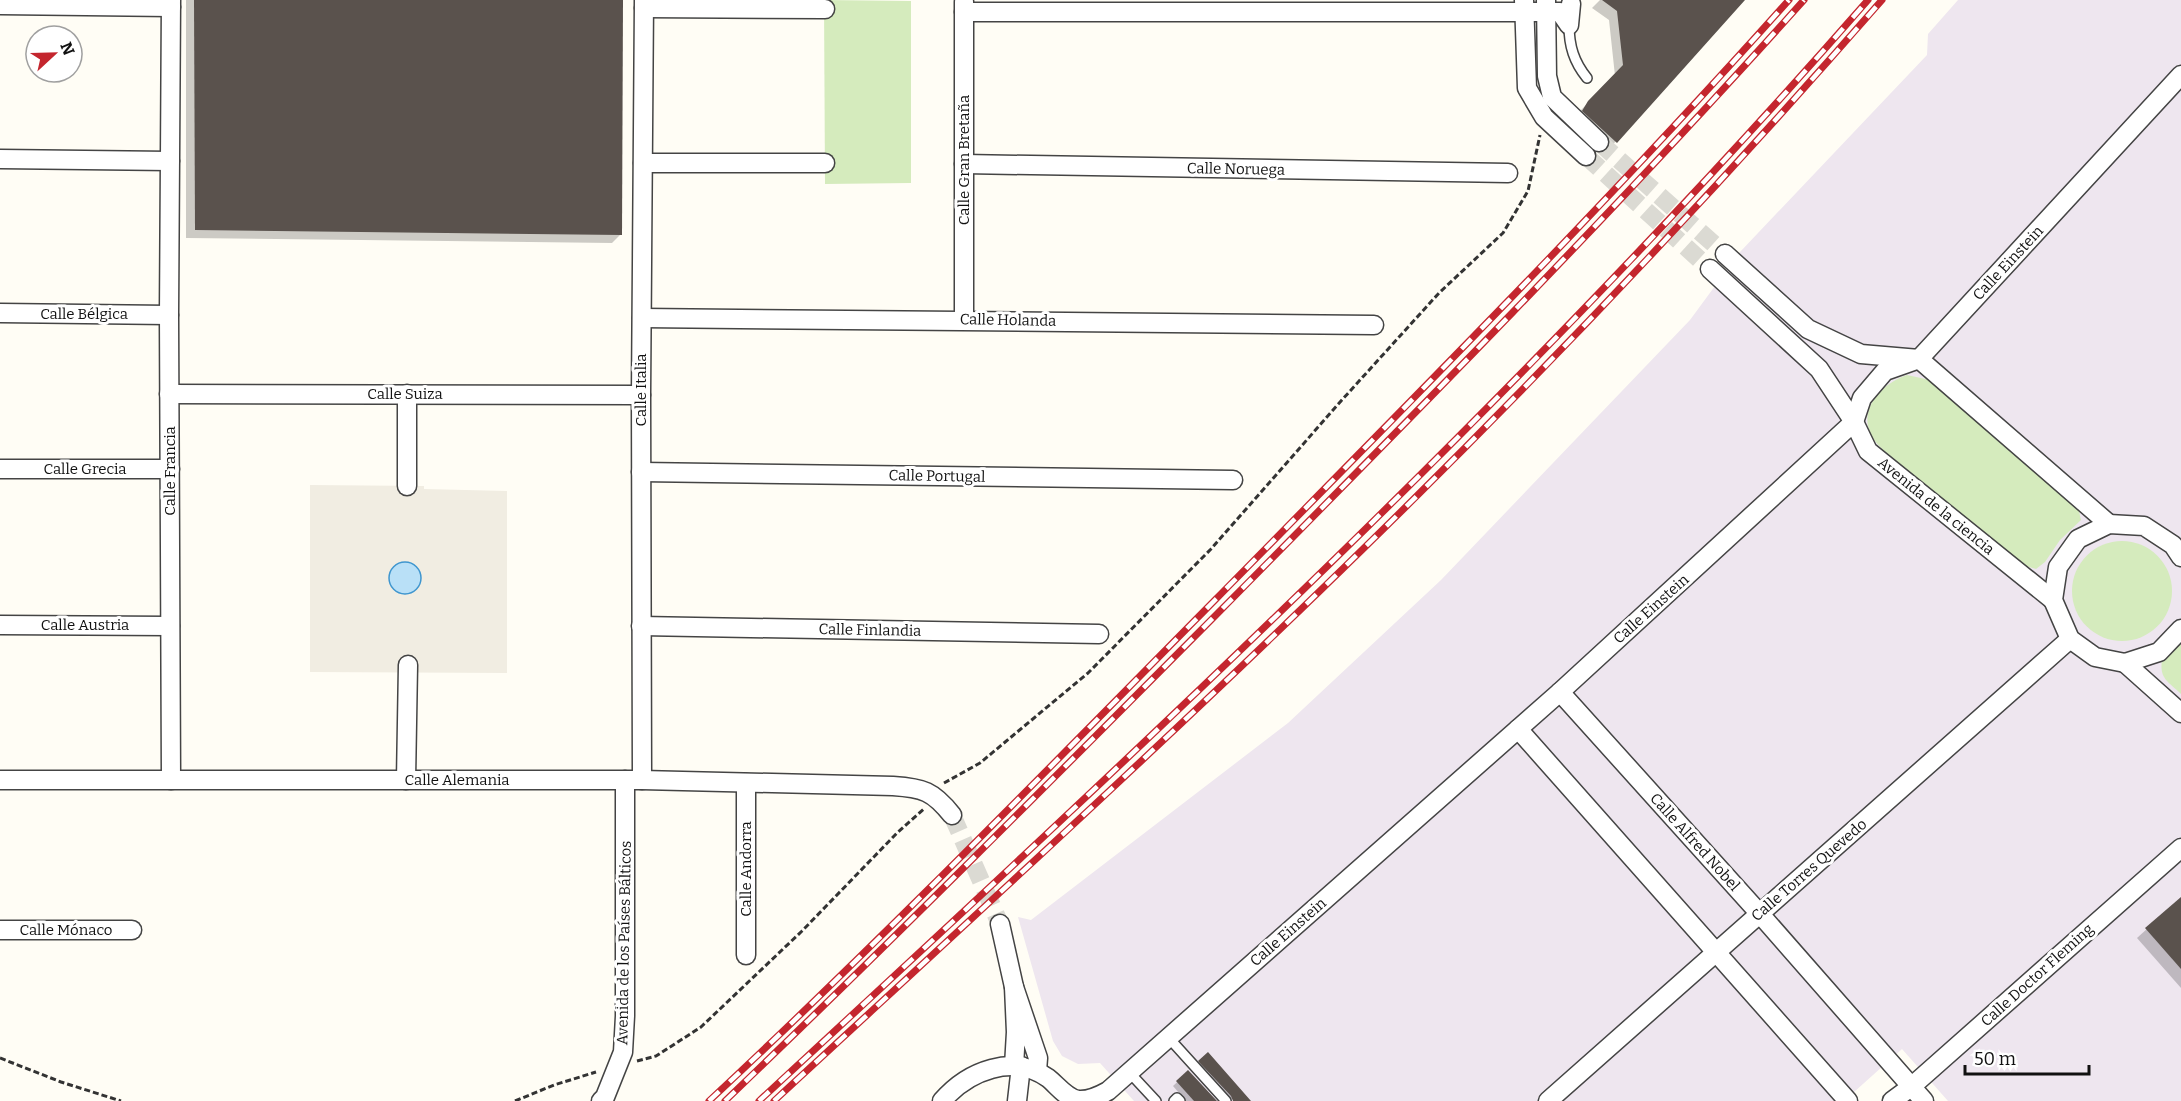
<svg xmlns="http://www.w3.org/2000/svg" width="2181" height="1101" font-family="Bitter,serif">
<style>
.industrial{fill:#eee6ef}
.green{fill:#d5ebbd}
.plaza{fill:#f1ede2}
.water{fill:#b9e0f7;stroke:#3f96cf;stroke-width:1.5}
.shadow{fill:#0003}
.building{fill:#5a524d}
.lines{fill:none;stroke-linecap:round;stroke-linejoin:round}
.minor-tunnel{stroke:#dbdad3;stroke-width:18;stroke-dasharray:18 9;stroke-linecap:butt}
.service-casing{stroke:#444;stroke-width:12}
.minor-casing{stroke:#444;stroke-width:21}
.path{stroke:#333;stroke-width:3;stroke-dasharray:6 3;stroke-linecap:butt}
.service{stroke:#fff;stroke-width:9}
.minor{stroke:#fff;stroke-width:18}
.rail-casing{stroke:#c4262e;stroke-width:7}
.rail{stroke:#fff;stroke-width:4.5;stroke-dasharray:14;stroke-linecap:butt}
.labels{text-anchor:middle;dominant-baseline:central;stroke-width:6;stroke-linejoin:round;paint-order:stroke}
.street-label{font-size:15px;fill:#111;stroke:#fff}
</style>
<rect width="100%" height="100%" fill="#fffdf5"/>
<polygon class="industrial" points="1958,0 2181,0 2181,1101 1948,1101 1902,1049 1844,1101 1134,1101 1100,1063 1078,1064 1062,1056 1053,1041 1018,917 1031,920 1288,723 1441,580 1690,320 1740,252 1927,55 1928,34"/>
<g class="green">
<polygon points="824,0 911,1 911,183 825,184"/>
<path d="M1907,375L1930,380L2078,507L2081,520L2060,540L2045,562L2036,569L2026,566L1883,450C1876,443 1870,436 1868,426C1863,403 1887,381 1907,375Z"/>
<circle cx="2122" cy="591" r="50"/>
<path d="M2181,644V694C2169,682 2159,679 2162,660Z"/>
</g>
<polygon class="plaza" points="310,485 424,486 424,489 507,491 507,673 310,672"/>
<circle class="water" cx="405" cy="578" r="16"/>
<g class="shadow">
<polygon points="186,0 622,0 621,234 612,243 186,238"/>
<polygon points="1600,0 1743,0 1607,151 1574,120 1579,112 1615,76 1609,20 1592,8"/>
<polygon points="2181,898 2181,988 2137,938"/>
<polygon points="1207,1055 1240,1091 1230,1100 1198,1063"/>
<polygon points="1188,1072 1216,1101 1186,1101 1173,1086"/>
</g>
<g class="building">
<polygon points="194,0 623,0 622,235 195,230"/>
<polygon points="1602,0 1745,0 1617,143 1582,111 1588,101 1623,65 1617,11"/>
<polygon points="2181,897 2181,969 2145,928"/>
<polygon points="1208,1052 1251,1101 1233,1101 1231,1096 1198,1061"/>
<polygon points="1188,1070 1217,1101 1194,1101 1176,1081"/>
</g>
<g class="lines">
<g class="minor-tunnel">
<polyline points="1599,142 1725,254"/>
<polyline points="1586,156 1710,269"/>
<polyline points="952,815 1000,924"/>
</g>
<defs>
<g id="service">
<path d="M1569,25C1569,46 1574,62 1587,78"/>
<polyline points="1168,1037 1226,1101"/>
<polyline points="1129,1072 1156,1101"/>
<polyline points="1174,1101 1177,1098 1180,1101"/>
</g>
<g id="minor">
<polyline points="171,0 169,315 171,780"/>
<polyline points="1524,0 1527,88 1544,117 1586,156"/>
<polyline points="1546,0 1547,76 1552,97 1599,142"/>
<polyline points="0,5 171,7"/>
<polyline points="644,8 825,9"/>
<polyline points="964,12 1560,12 1569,25 1571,4"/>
<polyline points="0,159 170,161"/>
<polyline points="643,163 825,163"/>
<polyline points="964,164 1508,173"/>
<polyline points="1725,254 1808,329 1861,354 1919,359 2109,524"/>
<polyline points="1710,269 1819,369 1854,422 1868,451 2053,600"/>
<polyline points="0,313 169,315"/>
<polyline points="642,318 1374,325"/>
<polyline points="964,319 964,2"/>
<polyline points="169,394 641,395"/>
<polyline points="407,394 407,486"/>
<polyline points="0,469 170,469"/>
<polyline points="641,472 1233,480"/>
<polyline points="2181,557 2173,545 2144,526 2109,524 2078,539 2058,567 2053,600 2070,639 2095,657 2125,663 2159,652 2181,629"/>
<polyline points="0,625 170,626"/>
<polyline points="641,626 1099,634"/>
<polyline points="2125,663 2181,713"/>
<polyline points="1560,692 1760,914 1924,1101"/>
<polyline points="1518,729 1848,1101"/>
<path d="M0,780H642L893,786C923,788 933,791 952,815"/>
<polyline points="406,780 408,665"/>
<polyline points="642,780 641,395 644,0"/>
<polyline points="746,783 746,955"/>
<polyline points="1000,924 1014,987"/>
<polyline points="0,930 132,930"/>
<polyline points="1014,1066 1016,1032 1014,987 1038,1058 1037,1071"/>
<polyline points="601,1101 605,1097 623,1052 625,1016 625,780"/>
<path d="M942,1101C968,1071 1013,1053 1048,1078C1057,1085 1066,1098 1078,1100C1089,1101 1099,1096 1108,1091L1560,692L1854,422L1862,398L1885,371L1919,359L2181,75"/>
<polyline points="1017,1101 1021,1066"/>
<polyline points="1548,1101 2070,639"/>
<polyline points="1892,1101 1911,1087 2181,848"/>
</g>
</defs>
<use href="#service" class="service-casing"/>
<use href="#minor" class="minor-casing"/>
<g class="path">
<polyline points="944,783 980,763 1088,673 1211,549 1341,401 1439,293 1503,233 1528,191 1540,135"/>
<polyline points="0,1058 61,1082 121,1101"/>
<polyline points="637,1061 656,1056 701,1027 802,931 897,833 925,808"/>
<polyline points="515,1101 554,1085 596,1072"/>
</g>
<use href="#service" class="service"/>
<use href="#minor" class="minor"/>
<defs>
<g id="rail">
<path d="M709,1101C883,939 1049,768 1216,599C1410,402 1605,206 1789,0"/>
<path d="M725,1101C891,942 1053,779 1215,616C1415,414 1614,212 1804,0"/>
<path d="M759,1101C1141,748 1525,393 1868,0"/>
<path d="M774,1101C972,918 1172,736 1364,548C1544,372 1717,189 1882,0"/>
</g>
</defs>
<use href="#rail" class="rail-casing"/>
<use href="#rail" class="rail"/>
</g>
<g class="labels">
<g class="street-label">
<text transform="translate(964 160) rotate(-90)">Calle Gran Bretaña</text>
<text transform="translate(1236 169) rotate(1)">Calle Noruega</text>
<text transform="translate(2008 263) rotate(-47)">Calle Einstein</text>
<text x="84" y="314">Calle Bélgica</text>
<text transform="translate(1008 320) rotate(1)">Calle Holanda</text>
<text transform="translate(641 390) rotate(-90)">Calle Italia</text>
<text x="405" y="394">Calle Suiza</text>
<text x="85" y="469">Calle Grecia</text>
<text transform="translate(170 471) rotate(-90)">Calle Francia</text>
<text transform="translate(937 476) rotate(1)">Calle Portugal</text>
<text transform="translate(1936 506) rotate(39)">Avenida de la ciencia</text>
<text transform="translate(1651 609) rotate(-42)">Calle Einstein</text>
<text x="85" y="625">Calle Austria</text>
<text transform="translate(870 630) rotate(1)">Calle Finlandia</text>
<text x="457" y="780">Calle Alemania</text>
<text transform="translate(1695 842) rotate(48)">Calle Alfred Nobel</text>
<text transform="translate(746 869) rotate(-90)">Calle Andorra</text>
<text transform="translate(1809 870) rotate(-41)">Calle Torres Quevedo</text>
<text x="66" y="930">Calle Mónaco</text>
<text transform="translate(1288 932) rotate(-41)">Calle Einstein</text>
<text transform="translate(624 943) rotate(-89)">Avenida de los Países Bálticos</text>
<text transform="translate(2037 975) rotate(-42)">Calle Doctor Fleming</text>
</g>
</g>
<g transform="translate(54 54) rotate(68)"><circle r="28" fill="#ffffff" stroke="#a0a0a0" stroke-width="1.5"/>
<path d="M0-4.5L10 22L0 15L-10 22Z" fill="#c4262e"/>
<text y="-9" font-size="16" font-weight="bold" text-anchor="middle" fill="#111111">N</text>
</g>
<path d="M1965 1065v9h124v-9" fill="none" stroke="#111111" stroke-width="3"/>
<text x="1974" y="1065" font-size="18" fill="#111111" stroke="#ffffff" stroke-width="4.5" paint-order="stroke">50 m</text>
</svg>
